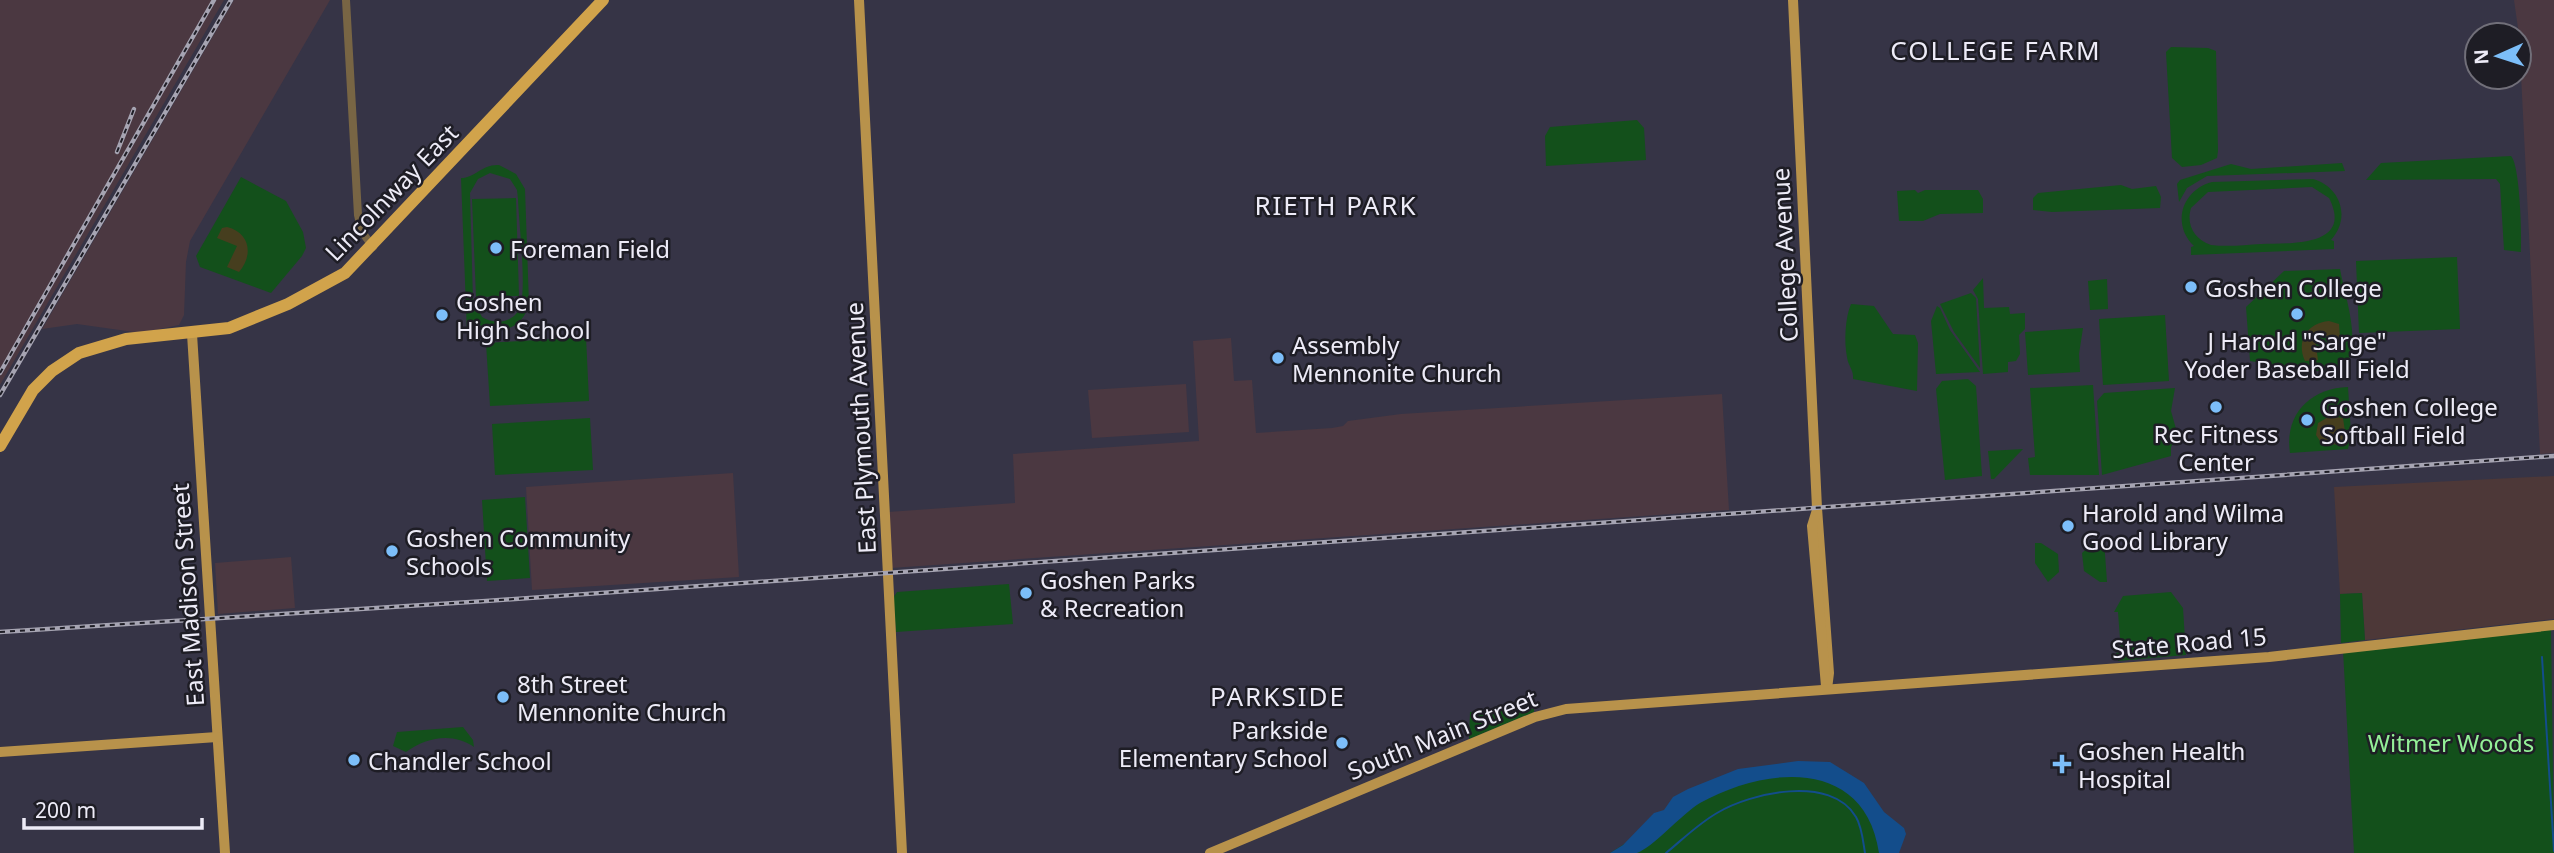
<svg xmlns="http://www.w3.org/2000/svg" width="2554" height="853" font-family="'Noto Sans',sans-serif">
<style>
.commercial{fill:#4d3838}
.industrial{fill:#4b3841}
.green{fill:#13501b;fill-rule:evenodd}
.sand{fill:#463e1e}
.water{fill:#134d8b}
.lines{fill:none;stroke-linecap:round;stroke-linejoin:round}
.stream{stroke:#134d8b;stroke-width:2}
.minor{stroke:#786544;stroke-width:8}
.major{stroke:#b8924b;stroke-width:10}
.highway{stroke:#d1a34b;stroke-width:12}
.rail-casing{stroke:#a6a4b2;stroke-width:4.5}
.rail{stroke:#1e1d25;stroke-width:2;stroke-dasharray:5;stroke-linecap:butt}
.poi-dot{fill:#7cbef9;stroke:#1e1d25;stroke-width:2.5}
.labels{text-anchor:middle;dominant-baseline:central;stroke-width:5;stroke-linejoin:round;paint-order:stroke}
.street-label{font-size:24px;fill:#edebf7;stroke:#1e1d25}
.poi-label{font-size:24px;fill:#edebf7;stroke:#1e1d25;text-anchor:start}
.park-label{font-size:24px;fill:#94f098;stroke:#1e1d25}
.neighbourhood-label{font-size:26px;letter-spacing:2px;fill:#edebf7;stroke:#1e1d25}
</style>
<rect width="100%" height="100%" fill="#363446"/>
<polygon class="commercial" points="2554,476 2554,619 2365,640 2362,593 2340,594 2334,487"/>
<g class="industrial">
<polygon points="0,0 224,0 0,385"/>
<polygon points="234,0 330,0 190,241 186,262 184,315 179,325 141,333 77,324 42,329"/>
<polygon points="2514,0 2554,0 2554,453 2540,454 2519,35"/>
<polygon points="1231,338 1234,381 1252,380 1256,433 1332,428 1343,426 1348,421 1401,414 1722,394 1729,510 891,568 888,512 1015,503 1013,454 1199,441 1193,341"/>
<polygon points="1186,384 1189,432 1092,438 1088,390"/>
<polygon points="733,473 739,577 532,590 526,487"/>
<polygon points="291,557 295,608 218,614 215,563"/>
</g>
<g class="green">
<polygon points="2171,47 2208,48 2216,51 2218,151 2217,158 2201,165 2182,167 2172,158 2166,52"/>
<polygon points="1637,120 1644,128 1646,160 1546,166 1545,136 1550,127"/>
<path d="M2511,156C2520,165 2522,236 2521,252L2504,250L2500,184L2496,179L2366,180L2381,163Z"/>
<polygon points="2342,163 2345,171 2207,176 2187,188 2179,202 2177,184 2180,180 2231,164 2251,169"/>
<path d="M499,165L516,174L525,189L529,304C522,331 496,337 475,322V333H467L461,178C475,178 482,164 499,165ZM490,173L510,179L517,190L518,199C519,225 526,282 521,304C517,322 496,326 482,317L473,300L470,193L478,179Z"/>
<polygon points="241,177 286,201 303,232 306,248 302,256 271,293 200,267 196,256"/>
<path d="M2313,179C2341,187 2351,218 2331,240L2334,241V249L2191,255V247L2194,246C2171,224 2182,190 2212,182ZM2312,187L2329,198C2354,247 2290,243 2261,244C2245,245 2228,247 2211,245C2194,239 2186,225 2191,208L2208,192Z"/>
<polygon points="2121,185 2132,189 2156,186 2161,197 2160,208 2052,212 2033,210 2033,198 2038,193"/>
<polygon points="1915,190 1918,193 1925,190 1978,190 1983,199 1983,213 1940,214 1923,221 1899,221 1897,191"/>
<polygon points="516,198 519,296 476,297 472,199"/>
<polygon points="2457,257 2460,329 2359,333 2356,261"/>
<path d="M2340,269C2345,298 2364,347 2342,370L2314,371L2250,361L2246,307L2284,271Z"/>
<polygon points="1983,278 1984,308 2009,307 2010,314 2025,313 2025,329 2019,335 2020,354 2016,361 2008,362 2008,372 1983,374 1978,299 1973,290"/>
<polygon points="2107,279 2108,309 2090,310 2088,281"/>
<polygon points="1971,293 1976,298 1980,368 1954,332 1940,304"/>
<path d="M1851,304L1874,306L1893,334L1915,335L1918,343L1917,391L1853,379C1854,370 1848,366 1847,357C1844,342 1845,318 1851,304Z"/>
<polygon points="1937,306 1940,308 1950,330 1980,372 1936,374 1931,321"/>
<polygon points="2165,315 2169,381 2103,385 2099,319"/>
<polygon points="2083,328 2079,354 2080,372 2028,375 2025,332"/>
<polygon points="586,337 589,401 490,406 486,343"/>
<polygon points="1968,379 1976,386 1982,476 1945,480 1936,389 1942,381"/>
<polygon points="2093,385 2099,475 2030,475 2028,458 2035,457 2030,388"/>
<path d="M2348,387L2351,434L2348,449L2290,453C2284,415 2310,388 2348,387Z"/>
<polygon points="2175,388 2171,411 2178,436 2171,447 2171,456 2102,475 2097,401 2104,393"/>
<polygon points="590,418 593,470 495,475 492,424"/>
<polygon points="2023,449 1994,479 1991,479 1988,451"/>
<polygon points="525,497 530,578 487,581 482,500"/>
<polygon points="2104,540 2107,582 2100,582 2084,571 2082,553 2095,541"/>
<polygon points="2035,543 2041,543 2058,554 2059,572 2048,582 2035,563"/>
<polygon points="1009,584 1013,624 896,632 893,598 897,592"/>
<polygon points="2171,592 2183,608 2186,655 2118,661 2116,653 2121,652 2118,612 2114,612 2123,596"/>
<polygon points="2362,593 2365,640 2341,643 2340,594"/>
<polygon points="2551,625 2554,853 2354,853 2343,650"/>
<polygon points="1534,709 1534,712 1469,739 1470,712"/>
<path d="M463,727L473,740L474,747C453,732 426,737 406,752L393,746L397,732Z"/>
<polygon points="1825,771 1866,797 1887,853 1610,853 1667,817 1745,776"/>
</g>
<g class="sand">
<path d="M227,227C251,233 253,256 239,272L227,267L237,246L217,238L222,228Z"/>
<path d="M2329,321L2339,324L2340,338L2318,335L2315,339L2318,360L2305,361C2296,341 2307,323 2329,321Z"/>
<polygon points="2330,416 2343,418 2347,445 2322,444 2316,435 2318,423"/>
</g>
<path class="water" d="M1798,761L1830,762L1864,783L1884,812L1904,828L1906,834L1899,853H1879C1865,757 1766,766 1700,803C1682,814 1652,848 1637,853C1630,853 1617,853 1610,853L1623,845L1654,813L1664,810L1673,797L1688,789L1738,769Z"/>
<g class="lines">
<g class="stream">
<polyline points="2542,657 2554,851"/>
<path d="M1666,853C1683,839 1698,824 1717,813C1750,793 1831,774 1856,817C1862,827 1863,841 1865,853"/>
</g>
<polyline class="minor" points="346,0 358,215 362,232 373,247"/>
<g class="major">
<polyline points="859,0 902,853"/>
<polyline points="1793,0 1817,508 1829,673 1827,689"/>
<polyline points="192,334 225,853"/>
<polyline points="1817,510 1812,526 1826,686"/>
<polyline points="0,752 217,737"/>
<polyline points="1210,853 1535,717 1566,709 2269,657 2554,625"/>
</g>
<polyline class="highway" points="0,446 33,390 52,371 79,353 126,339 229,328 288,304 345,273 603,0"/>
<defs>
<g id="rail">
<polyline points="117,152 134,109"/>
<polyline points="0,373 214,0"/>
<polyline points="0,395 231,0"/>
<polyline points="0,632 486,601 2554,456"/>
</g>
</defs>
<use href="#rail" class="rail-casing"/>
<use href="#rail" class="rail"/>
</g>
<g class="poi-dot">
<circle cx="496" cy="248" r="7"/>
<circle cx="2191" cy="287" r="7"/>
<circle cx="2297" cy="314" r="7"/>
<circle cx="442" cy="315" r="7"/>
<circle cx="1278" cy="358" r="7"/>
<circle cx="2216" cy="407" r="7"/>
<circle cx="2307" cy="420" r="7"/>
<circle cx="2068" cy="526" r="7"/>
<circle cx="392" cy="551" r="7"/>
<circle cx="1026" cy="593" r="7"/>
<circle cx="503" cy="697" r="7"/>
<circle cx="1342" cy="743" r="7"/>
<circle cx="354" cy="760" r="7"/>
<path d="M2058.5 753.5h7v7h7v7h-7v7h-7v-7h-7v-7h7z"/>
</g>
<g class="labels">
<g class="street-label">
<text transform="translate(391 192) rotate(-46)">Lincolnway East</text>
<text transform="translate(1784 255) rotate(-93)">College Avenue</text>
<text transform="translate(860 428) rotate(-93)">East Plymouth Avenue</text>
<text transform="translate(187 595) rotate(-94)">East Madison Street</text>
<text transform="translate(2189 642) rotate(-5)">State Road 15</text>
<text transform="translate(1442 734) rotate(-22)">South Main Street</text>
</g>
<g class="poi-label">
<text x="510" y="248">Foreman Field</text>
<text x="2205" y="287">Goshen College</text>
<text x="456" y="301">Goshen<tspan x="456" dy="28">High School</tspan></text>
<text x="2297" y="340" text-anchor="middle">J Harold "Sarge"<tspan x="2297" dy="28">Yoder Baseball Field</tspan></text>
<text x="1292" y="344">Assembly<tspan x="1292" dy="28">Mennonite Church</tspan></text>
<text x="2321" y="406">Goshen College<tspan x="2321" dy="28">Softball Field</tspan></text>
<text x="2216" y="433" text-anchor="middle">Rec Fitness<tspan x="2216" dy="28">Center</tspan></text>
<text x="2082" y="512">Harold and Wilma<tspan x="2082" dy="28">Good Library</tspan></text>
<text x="406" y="537">Goshen Community<tspan x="406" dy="28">Schools</tspan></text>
<text x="1040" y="579">Goshen Parks<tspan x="1040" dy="28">&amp; Recreation</tspan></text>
<text x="517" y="683">8th Street<tspan x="517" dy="28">Mennonite Church</tspan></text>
<text x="1328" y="729" text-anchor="end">Parkside<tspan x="1328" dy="28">Elementary School</tspan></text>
<text x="2078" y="750">Goshen Health<tspan x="2078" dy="28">Hospital</tspan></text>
<text x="368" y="760">Chandler School</text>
</g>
<g class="park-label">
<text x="2451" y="742">Witmer Woods</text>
</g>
<g class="neighbourhood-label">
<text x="1996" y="50">COLLEGE FARM</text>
<text x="1336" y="205">RIETH PARK</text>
<text x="1278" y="696">PARKSIDE</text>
</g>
</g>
<g transform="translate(2498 56) rotate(267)"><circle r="33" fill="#1e1d25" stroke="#716f79" stroke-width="2"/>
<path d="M0-5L12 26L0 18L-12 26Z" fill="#7cbef9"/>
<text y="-10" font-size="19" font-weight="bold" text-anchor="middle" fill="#edebf7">N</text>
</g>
<path d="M24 818v10h178v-10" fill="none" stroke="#edebf7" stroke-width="3.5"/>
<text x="35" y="818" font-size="21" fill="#edebf7" stroke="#1e1d25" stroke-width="5" paint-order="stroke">200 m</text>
</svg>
